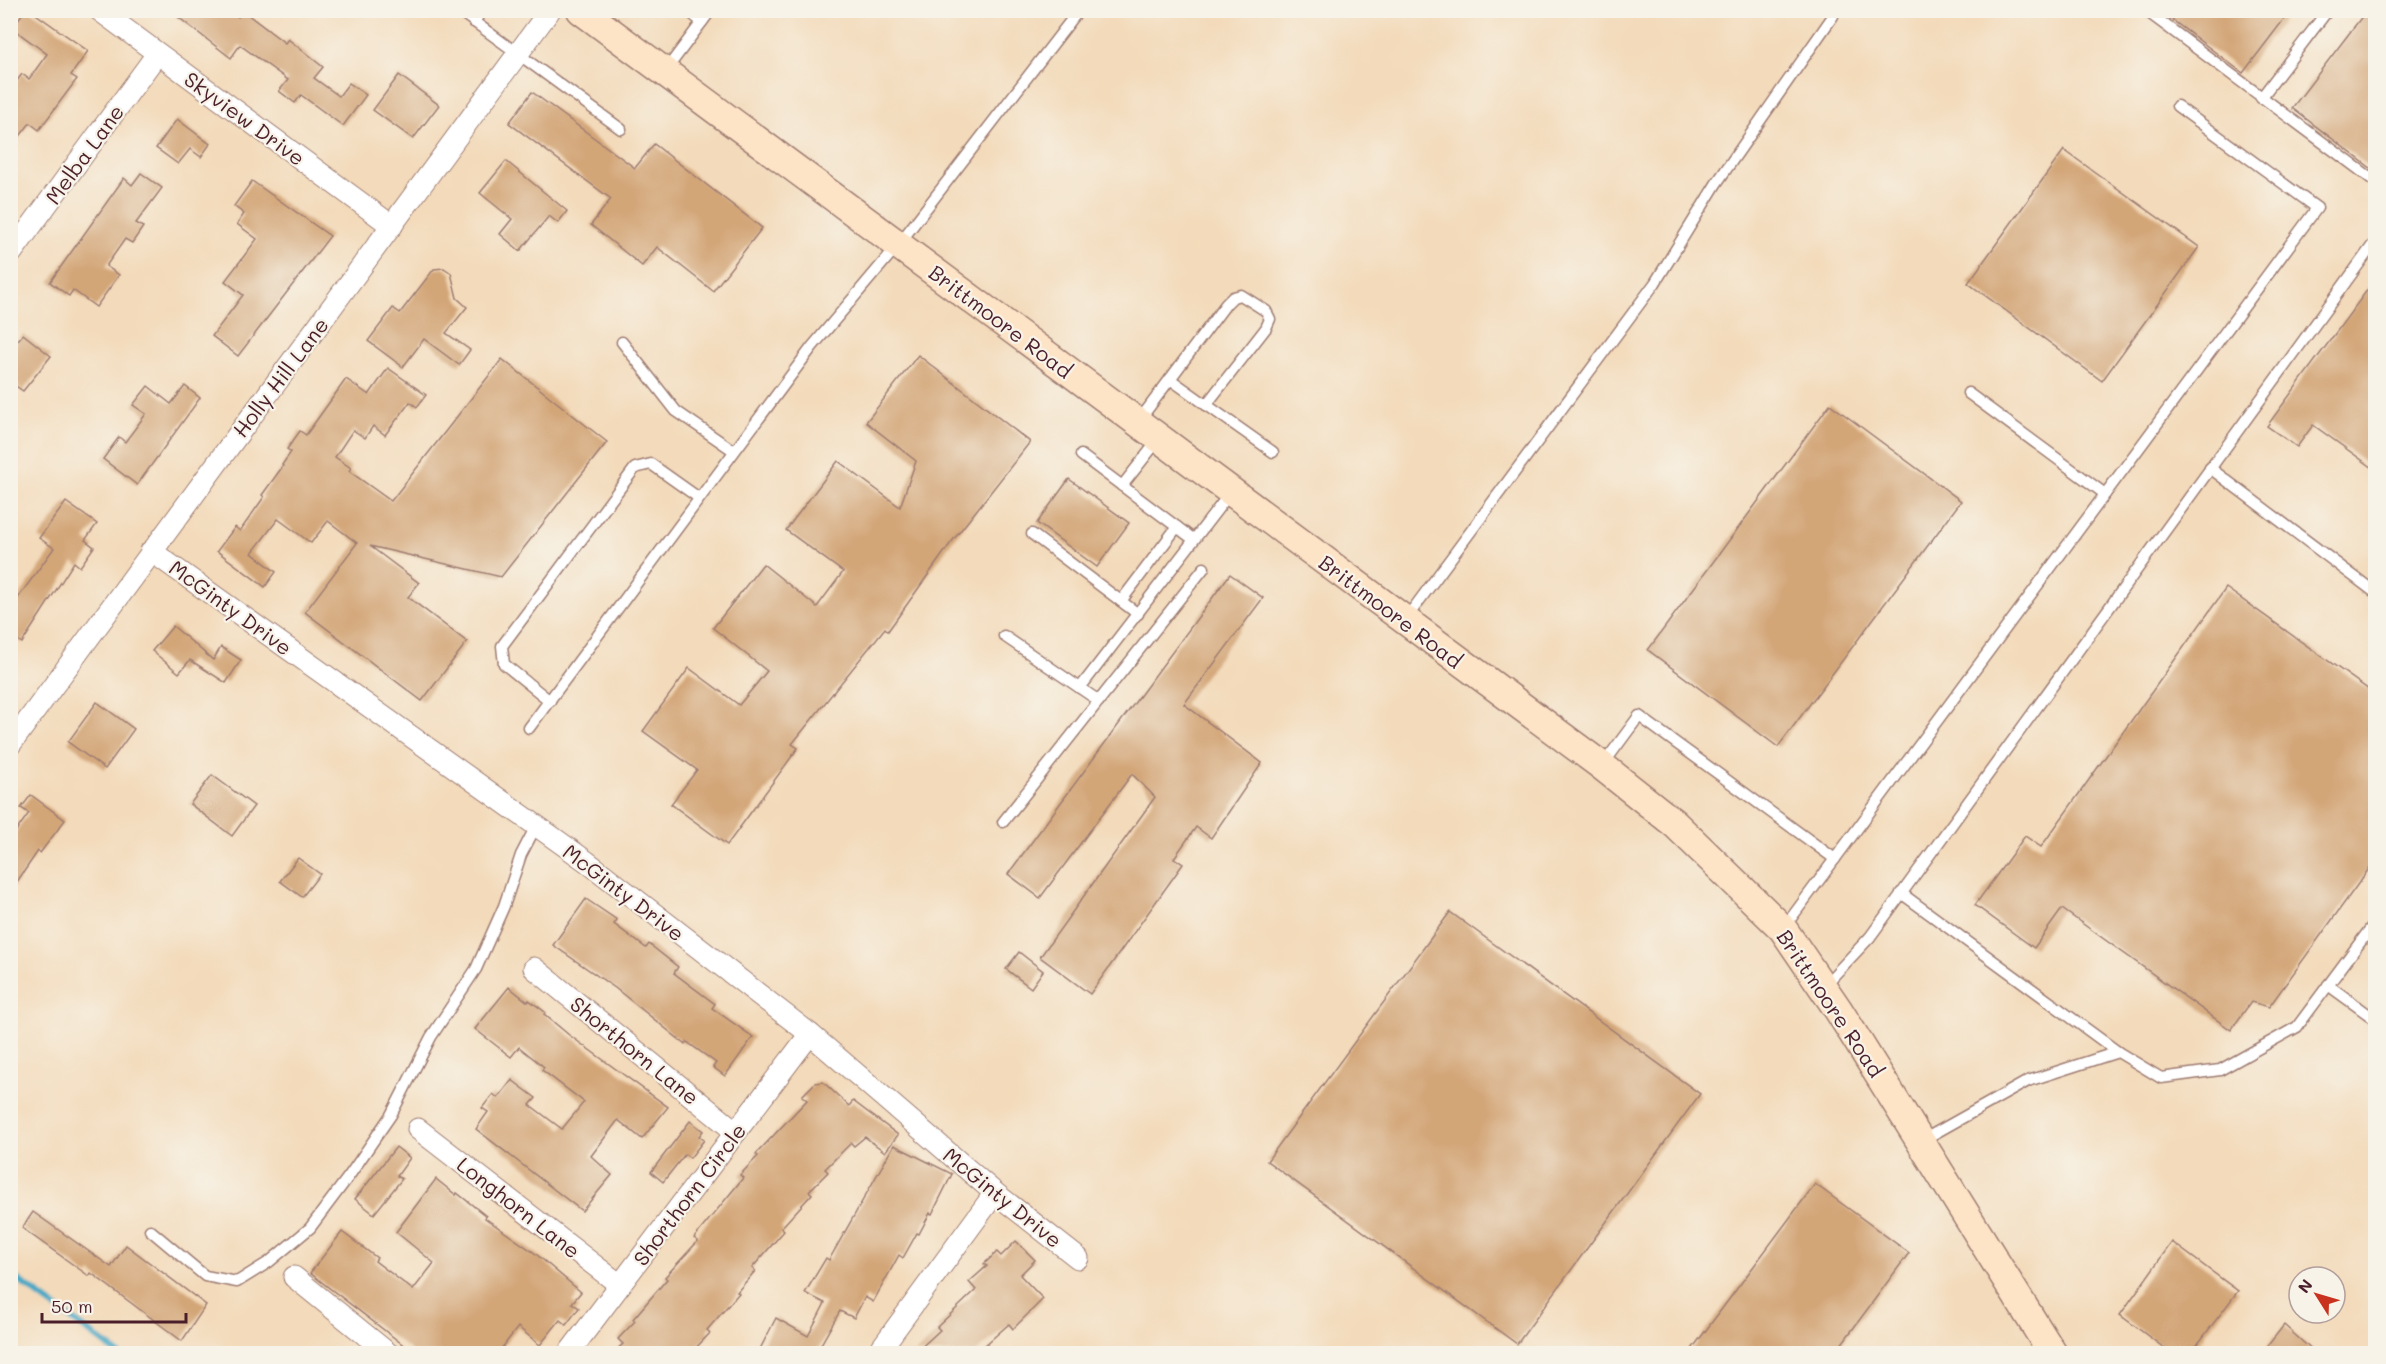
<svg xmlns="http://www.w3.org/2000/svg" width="2386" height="1364" font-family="Mali,sans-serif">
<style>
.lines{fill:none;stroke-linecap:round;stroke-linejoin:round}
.stream{stroke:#45a7c5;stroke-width:6}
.building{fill:#d3a678}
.lane-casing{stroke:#9e7c72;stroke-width:13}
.street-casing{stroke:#9e7c72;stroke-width:23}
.secondary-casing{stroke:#9e7c72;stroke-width:31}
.lane{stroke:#fff;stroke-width:10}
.street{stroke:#fff;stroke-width:21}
.secondary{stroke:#fee4c6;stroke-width:28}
.labels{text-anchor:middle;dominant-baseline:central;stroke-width:4.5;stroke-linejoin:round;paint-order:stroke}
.street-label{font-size:21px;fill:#4a1f2b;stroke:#f7f3e8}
</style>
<rect width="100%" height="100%" fill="#f7f3e8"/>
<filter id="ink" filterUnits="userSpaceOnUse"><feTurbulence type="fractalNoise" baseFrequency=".0167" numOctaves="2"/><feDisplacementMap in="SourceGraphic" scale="12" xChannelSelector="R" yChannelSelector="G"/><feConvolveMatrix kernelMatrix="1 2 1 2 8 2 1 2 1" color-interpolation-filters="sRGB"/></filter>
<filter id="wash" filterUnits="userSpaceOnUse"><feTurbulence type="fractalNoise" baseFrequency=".008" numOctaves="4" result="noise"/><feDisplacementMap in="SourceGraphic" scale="24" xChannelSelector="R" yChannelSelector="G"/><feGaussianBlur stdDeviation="1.35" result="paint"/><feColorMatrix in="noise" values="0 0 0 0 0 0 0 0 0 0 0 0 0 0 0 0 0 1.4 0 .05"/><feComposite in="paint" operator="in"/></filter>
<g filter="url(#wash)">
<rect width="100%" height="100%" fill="#f3daba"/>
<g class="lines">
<polyline class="stream" points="10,1274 119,1354"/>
</g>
<g id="blocks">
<g class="building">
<polygon points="25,10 30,10 88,51 71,75 77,79 39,130 30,123 10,149 10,90 22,74 29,79 47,54 12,28"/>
<polygon points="169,10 230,10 238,17 243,11 285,43 288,39 323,67 314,78 339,96 349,83 366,95 343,126 301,95 295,103 279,91 288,80 240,45 231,58"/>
<polygon points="2159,10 2291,10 2243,73"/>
<polygon points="2367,10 2376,10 2376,172 2292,108"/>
<polygon points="399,75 439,105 413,139 373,110"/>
<polygon points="532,92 635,168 654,144 762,228 713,291 657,247 642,266 591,225 611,199 509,123"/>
<polygon points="177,119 210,144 201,157 190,149 178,164 156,148"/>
<polygon points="2064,150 2199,247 2102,381 1968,283"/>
<polygon points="506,161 567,211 558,223 549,216 520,251 500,234 512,219 480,193"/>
<polygon points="141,173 162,188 136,223 143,227 132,243 125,239 106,266 119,275 96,307 73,290 69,296 50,282 124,178 132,185"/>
<polygon points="252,181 330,236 238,356 212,336 243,295 225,281 257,239 237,224 244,214 234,206"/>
<polygon points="444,268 451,273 457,298 467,307 446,333 470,350 459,365 424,339 403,367 368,341 393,308 400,313 434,269"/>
<polygon points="2376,278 2376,470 2313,425 2297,447 2267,426"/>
<polygon points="23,334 51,356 23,391 10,382 10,350"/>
<polygon points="918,355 1030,442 950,544 888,631 885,628 792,744 798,748 727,845 671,804 697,770 643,731 689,668 739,705 767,671 713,628 763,564 817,607 843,572 786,530 838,461 900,507 916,461 866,422"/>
<polygon points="502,359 607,442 501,577 370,546 419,583 408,597 467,642 422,701 305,612 357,543 328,521 311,543 278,519 252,553 276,572 265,587 217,551 235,527 240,531 264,497 262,495 283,466 282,465 291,452 287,449 300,431 306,435 346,379 369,395 388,368 426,395 417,407 410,402 385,435 373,426 365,438 353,430 335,457 351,468 349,471 391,501"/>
<polygon points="148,386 171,404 185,386 200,398 137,485 103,459 119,437 125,442 146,414 133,405"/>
<polygon points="1830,404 1961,501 1778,747 1648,650"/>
<polygon points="1069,479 1129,523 1097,567 1037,523"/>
<polygon points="66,502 97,524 85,540 94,547 80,567 74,562 22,643 10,635 10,609 54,548 39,538"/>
<polygon points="1230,574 1263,598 1184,704 1262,763 1211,838 1196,827 1174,858 1183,864 1090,994 1040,957 1155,797 1132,774 1040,898 1008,874"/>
<polygon points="2226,588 2376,695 2376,859 2269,1007 2251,1002 2231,1030 2062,909 2034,948 1975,905 2025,836 2041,847"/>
<polygon points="173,626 213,660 221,647 241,660 226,683 190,660 179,673 152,651"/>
<polygon points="97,702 134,729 105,769 68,742"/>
<polygon points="212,775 254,806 232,836 190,804"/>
<polygon points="31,795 65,820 40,853 38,851 10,892 11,838 29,813 21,808"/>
<polygon points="298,858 320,874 302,897 280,881"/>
<polygon points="586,899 617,920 614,924 646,948 649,944 678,967 674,973 715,1004 712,1008 753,1037 725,1076 713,1067 716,1063 687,1042 685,1044 615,988 553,945"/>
<polygon points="1450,912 1700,1094 1517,1344 1267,1161"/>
<polygon points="1019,952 1043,971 1031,988 1006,969"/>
<polygon points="509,987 528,1002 529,1000 545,1012 544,1014 569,1035 668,1107 642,1139 618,1120 591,1156 612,1175 582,1211 476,1129 488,1112 482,1108 493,1094 498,1098 512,1080 536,1098 530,1105 562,1129 584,1102 542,1070 544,1067 519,1047 511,1057 475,1029"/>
<polygon points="823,1082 849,1106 853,1101 898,1135 885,1152 865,1137 854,1146 851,1143 825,1169 828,1172 809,1191 812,1194 781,1228 784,1231 752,1268 755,1271 737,1292 739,1293 707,1330 710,1333 691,1353 613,1353 623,1344 618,1339 635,1321 633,1319 667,1279 665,1277 698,1241 694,1238 743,1178 740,1175 758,1156 756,1154 807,1100 802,1096 815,1083"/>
<polygon points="690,1121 703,1131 699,1136 704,1140 690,1158 685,1154 663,1182 651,1172"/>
<polygon points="894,1145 952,1174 932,1214 930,1213 919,1234 917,1233 903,1258 899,1255 873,1302 865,1297 854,1318 840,1311 816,1353 758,1353 776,1318 808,1336 825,1303 805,1293 826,1258 829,1260"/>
<polygon points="396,1147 410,1158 397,1176 402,1179 374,1214 355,1199"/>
<polygon points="436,1179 456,1195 457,1193 486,1216 485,1218 536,1254 581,1292 572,1303 579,1308 566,1325 560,1320 540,1345 518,1327 498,1353 414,1353 310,1273 342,1232 377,1258 375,1261 413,1290 434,1263 396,1232"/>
<polygon points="1815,1184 1909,1253 1835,1353 1689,1353"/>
<polygon points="33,1212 111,1267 126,1245 206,1305 182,1341 91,1273 89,1276 22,1228"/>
<polygon points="1016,1241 1035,1260 1020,1275 1043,1299 1013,1329 1009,1324 976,1353 915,1353 940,1330 937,1327 976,1290 969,1282 987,1266 984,1264 997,1252 1001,1256"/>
<polygon points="2172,1242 2238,1291 2191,1353 2171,1353 2120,1315"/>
<polygon points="2284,1325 2315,1353 2262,1353"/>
</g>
</g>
</g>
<g filter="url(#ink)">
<use href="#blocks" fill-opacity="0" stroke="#9e7c72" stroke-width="1.5"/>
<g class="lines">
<defs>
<g id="lane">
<polyline points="458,10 621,129"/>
<polyline points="687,10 702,22"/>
<polyline points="2145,10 2376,182"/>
<polyline points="474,22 482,10"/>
<polyline points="666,70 711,10"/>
<polyline points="2261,98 2328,10"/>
<polyline points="622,342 676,411 734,451"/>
<polyline points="1170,379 1273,452"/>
<polyline points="1968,393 2105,494"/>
<polyline points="1138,422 1226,304 1233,297 1241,295 1266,311 1270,319 1266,328 1206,405"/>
<polyline points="1081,455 1193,539"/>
<polyline points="2210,468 2376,593"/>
<polyline points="1122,486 1159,439"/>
<polyline points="1032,534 1138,614"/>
<polyline points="1121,601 1177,527"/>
<polyline points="1405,620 1655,283 1716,184 1833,16"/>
<polyline points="1004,636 1099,701"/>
<polyline points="1080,688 1230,493"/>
<polyline points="550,701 504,664 502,646 635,468 651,464 699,498"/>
<polyline points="529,728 812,347 898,245 1079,10"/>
<polyline points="1602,766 1639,716 1835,859"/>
<polyline points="1003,822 1204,568"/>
<polyline points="1901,893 2118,1052"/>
<polyline points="1783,929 2317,208 2177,106"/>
<polyline points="2328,985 2376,1020"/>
<polyline points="1823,987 1870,937 2372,246"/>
<polyline points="1921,1141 2028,1081 2118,1052 2161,1078 2220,1070 2297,1027 2376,921"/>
<polyline points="150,1230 205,1276 237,1282 269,1262 310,1228 349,1176 391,1115 431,1037 476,969 504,906 521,855 536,826"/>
</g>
<g id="street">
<polyline points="99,10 392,226"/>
<polyline points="10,255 157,54"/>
<polyline points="151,551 586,861 810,1034 995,1193 1078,1258"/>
<polyline points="10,745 550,10"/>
<polyline points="534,968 736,1132"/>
<polyline points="418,1129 620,1285"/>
<polyline points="294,1277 389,1354"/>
<polyline points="568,1354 810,1034"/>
<polyline points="877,1354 995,1193"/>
</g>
<polyline id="secondary" points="581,10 1602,766 1675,824 1783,929 1839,1011 2053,1354"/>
</defs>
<use href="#lane" class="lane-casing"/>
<use href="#street" class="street-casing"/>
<use href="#secondary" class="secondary-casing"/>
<use href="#lane" class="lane"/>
<use href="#street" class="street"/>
<use href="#secondary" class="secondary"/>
</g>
</g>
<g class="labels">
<g class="street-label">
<text transform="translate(245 118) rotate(36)">Skyview Drive</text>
<text transform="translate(84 154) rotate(-54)">Melba Lane</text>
<text transform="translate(1001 321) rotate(37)">Brittmoore Road</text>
<text transform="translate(280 377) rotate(-53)">Holly Hill Lane</text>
<text transform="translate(231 607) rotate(36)">McGinty Drive</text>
<text transform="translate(1391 611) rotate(37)">Brittmoore Road</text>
<text transform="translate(624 892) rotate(37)">McGinty Drive</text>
<text transform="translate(1831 1003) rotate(56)">Brittmoore Road</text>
<text transform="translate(635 1050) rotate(39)">Shorthorn Lane</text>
<text transform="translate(689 1194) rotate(-53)">Shorthorn Circle</text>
<text transform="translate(1003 1197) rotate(39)">McGinty Drive</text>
<text transform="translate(519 1207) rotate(38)">Longhorn Lane</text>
</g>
</g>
<rect width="2386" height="1364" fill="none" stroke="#f7f3e8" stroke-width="36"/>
<g transform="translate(2317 1295) rotate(307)"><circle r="28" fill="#f7f3e8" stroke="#b29e9c" stroke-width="1.5"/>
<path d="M0-4.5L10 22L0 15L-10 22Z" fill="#c8321e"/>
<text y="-9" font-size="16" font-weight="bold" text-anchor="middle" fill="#4a1f2b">N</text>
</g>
<path d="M42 1313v9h144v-9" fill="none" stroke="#4a1f2b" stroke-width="3"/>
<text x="51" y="1313" font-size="18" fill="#4a1f2b" stroke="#f7f3e8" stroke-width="4.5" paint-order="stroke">50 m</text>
</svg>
